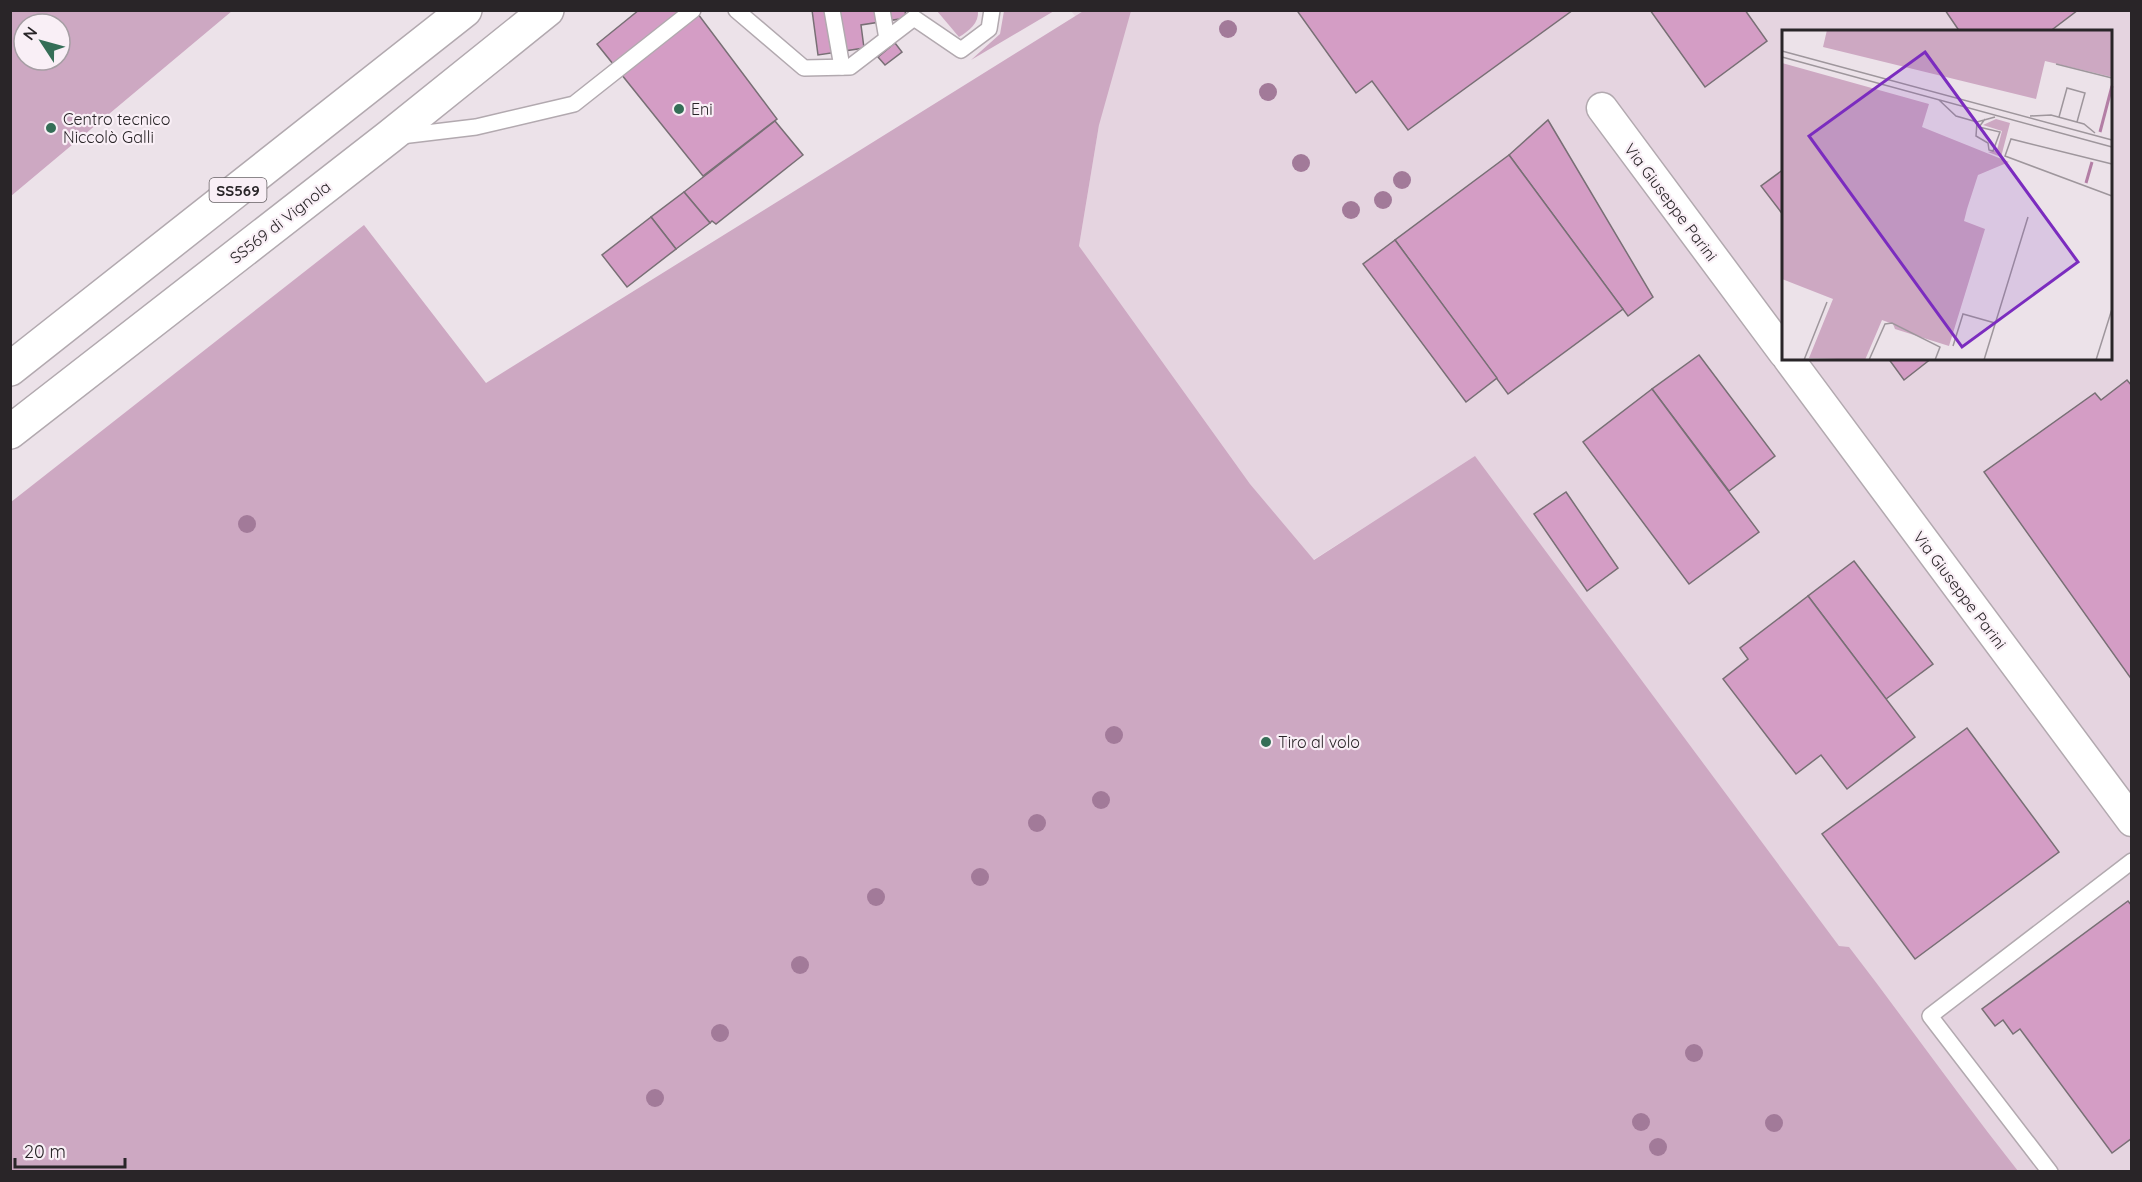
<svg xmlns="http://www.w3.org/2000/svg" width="2142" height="1182" font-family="Quicksand,sans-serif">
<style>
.built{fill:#e5d4e0;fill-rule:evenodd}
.green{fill:#cda8c2;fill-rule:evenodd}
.building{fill:#d49dc5;stroke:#786f75;stroke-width:1.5}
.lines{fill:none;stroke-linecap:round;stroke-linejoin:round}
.service-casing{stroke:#b2a9af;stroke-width:18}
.minor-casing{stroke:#b2a9af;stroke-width:33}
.trunk-casing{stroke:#b2a9af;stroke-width:36}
.service{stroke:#fff;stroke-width:15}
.minor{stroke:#fff;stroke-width:30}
.trunk{stroke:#fff;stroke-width:33}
.tree{fill:#a27a99}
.poi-dot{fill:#356e57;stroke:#f9eff6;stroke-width:2}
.labels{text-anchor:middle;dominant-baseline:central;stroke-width:4.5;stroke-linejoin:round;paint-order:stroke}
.shield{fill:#f9eff6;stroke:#676266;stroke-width:1.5}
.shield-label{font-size:15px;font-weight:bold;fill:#292528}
.poi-label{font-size:16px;fill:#292528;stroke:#f9eff6;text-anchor:start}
.street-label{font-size:16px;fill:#292528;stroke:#f9eff6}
.inset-river{fill:none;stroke:#b37ea5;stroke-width:3}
.inset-road{fill:none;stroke:#9e969c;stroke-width:1.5}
.view{fill:#7b2cbf;fill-opacity:0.15;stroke:#7b2cbf;stroke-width:3}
.inset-edge{fill:none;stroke:#292528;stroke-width:3}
</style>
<rect width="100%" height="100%" fill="#ece2e9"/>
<path class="built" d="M1071,11H2131V1171H2006L1475,457L1313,560L1193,416L1079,246L1099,125L1089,33ZM1784,32H2110V358H1784Z"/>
<g class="green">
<path d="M11,10H232V11L11,196ZM24,24H60V60H24Z"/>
<path d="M1085,10L1131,11L1099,125L1079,246L1250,484L1314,560L1475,456L1839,946L1849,947C1906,1021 1960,1098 2018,1171H11V502L364,225L486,383Z"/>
<path d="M937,11H978C979,23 969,31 959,37Z"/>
<polygon points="1004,11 1054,11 971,60 1000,34"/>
</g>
<g class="building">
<polygon points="639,10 695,10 777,119 703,176 597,44"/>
<polygon points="812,10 905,10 906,18 861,25 864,48 818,55"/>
<polygon points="1301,10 1573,10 1408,130 1372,81 1356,93 1298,12"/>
<polygon points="1650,10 1745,10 1767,41 1705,87"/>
<polygon points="1945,10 2078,10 2049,32 1960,32"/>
<polygon points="895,43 902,52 885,65 878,57"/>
<polygon points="1548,120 1653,297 1628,316 1509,155"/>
<polygon points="775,121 803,155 716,224 712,221 710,223 684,192"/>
<polygon points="1509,155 1623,309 1508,394 1395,240"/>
<polygon points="1784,169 1784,216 1761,186"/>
<polygon points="684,192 710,223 676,249 651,217"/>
<polygon points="651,217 676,249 627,287 602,255"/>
<polygon points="1395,240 1497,378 1466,402 1363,264"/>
<polygon points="1699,355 1775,456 1729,491 1652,389"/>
<polygon points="1888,358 1932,358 1904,380"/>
<polygon points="2127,380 2132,386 2132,680 1984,472 2095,393 2101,400"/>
<polygon points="1652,389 1759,532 1689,584 1583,442"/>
<polygon points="1566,492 1618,568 1587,591 1534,514"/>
<polygon points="1854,561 1933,664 1886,699 1808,596"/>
<polygon points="1808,596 1915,737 1847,789 1821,755 1796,774 1723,679 1748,659 1740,648"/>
<polygon points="1967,728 2059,852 1915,959 1822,834"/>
<polygon points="2128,901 2132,906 2132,1138 2112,1153 2020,1029 2013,1034 2003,1020 1995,1026 1982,1009"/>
</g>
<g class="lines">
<defs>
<g id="service">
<polyline points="736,10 804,68 850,67 914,18 961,50 989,29 992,10"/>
<polyline points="832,10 842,67"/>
<polyline points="882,10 887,39"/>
<polyline points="401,136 476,127 574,104 693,10"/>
<polyline points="2050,1172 1930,1016 2132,861"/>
</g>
<g id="minor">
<polyline points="1602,108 1784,353"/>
<polyline points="1788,358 2132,821"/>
</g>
<g id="trunk">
<polyline points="10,369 465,10"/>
<polyline points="10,432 389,137 547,10"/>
</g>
</defs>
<use href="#service" class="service-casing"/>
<use href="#minor" class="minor-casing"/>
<use href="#trunk" class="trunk-casing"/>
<use href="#service" class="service"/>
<use href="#minor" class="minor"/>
<use href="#trunk" class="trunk"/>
</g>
<g class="tree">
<circle cx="1228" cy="29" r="9"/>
<circle cx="1268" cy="92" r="9"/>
<circle cx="1301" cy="163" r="9"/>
<circle cx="1402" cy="180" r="9"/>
<circle cx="1383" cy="200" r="9"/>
<circle cx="1351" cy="210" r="9"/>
<circle cx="247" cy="524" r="9"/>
<circle cx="1114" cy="735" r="9"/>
<circle cx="1101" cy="800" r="9"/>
<circle cx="1037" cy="823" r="9"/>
<circle cx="980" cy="877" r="9"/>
<circle cx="876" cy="897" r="9"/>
<circle cx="800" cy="965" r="9"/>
<circle cx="720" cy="1033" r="9"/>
<circle cx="1694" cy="1053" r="9"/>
<circle cx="655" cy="1098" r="9"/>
<circle cx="1641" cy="1122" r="9"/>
<circle cx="1774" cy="1123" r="9"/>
<circle cx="1658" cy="1147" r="9"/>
</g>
<g class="poi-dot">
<circle cx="679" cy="109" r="6"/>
<circle cx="51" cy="128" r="6"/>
<circle cx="1266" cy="742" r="6"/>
</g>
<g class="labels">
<rect class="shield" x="209.5" y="178" width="57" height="24" rx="4.5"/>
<g class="shield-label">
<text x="238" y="190">SS569</text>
</g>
<g class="poi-label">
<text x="691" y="109">Eni</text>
<text x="63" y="119">Centro tecnico<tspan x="63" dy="18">Niccolò Galli</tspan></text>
<text x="1278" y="742">Tiro al volo</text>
</g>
<g class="street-label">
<text transform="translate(1671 202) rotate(53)">Via Giuseppe Parini</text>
<text transform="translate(280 222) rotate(-38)">SS569 di Vignola</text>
<text transform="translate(1960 590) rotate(53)">Via Giuseppe Parini</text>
</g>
</g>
<g transform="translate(1782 30)">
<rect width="330" height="330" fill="#ece2e9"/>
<path d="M45,0H330V47L263,31L254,69L41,17ZM0,33L147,74L140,97L227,132L196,145L185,179L182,191L203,199L167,316L113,299L111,294L100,290L83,330L27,328L51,269L0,249ZM214,89L228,93L219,127L206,122L215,120L220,101L201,95Z" fill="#cda8c2"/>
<path class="inset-river" d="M318,102L330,56M304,153L310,132"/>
<path class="inset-road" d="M0,21L330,110M0,27L330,117M274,34L330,48M157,70L174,86L195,92L213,87M248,86L269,85L302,94L313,103M277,87L285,58L303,63L295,92M195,92L194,106L206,113L207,120L211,121L218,102L197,97L203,89M330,134L229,109L223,126L330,166M171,316L181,284L213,293M22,330L45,272M87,330L103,294L110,293L158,317L153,330M202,330L246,187M314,330L330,279"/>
<path class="view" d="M143,22L296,232L180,317L27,106Z"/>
<rect width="330" height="330" class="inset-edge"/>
</g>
<rect width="2142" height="1182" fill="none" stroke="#292528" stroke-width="24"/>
<g transform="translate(42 42) rotate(306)"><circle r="28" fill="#f9eff6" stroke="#a69ea4" stroke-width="1.5"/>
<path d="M0-4.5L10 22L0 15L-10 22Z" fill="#356e57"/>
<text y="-9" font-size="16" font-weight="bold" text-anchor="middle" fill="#292528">N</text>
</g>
<path d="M15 1158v9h110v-9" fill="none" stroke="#292528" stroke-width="3"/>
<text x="24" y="1158" font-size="18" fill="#292528" stroke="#f9eff6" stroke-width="4.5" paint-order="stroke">20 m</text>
</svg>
